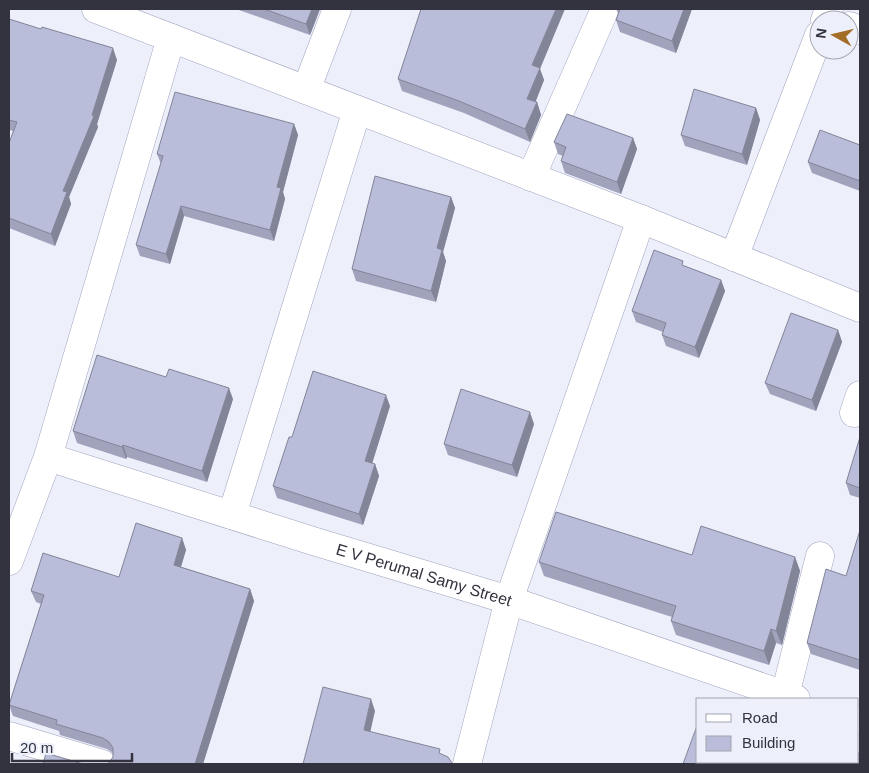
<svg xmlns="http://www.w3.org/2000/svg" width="869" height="773" font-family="Helvetica,sans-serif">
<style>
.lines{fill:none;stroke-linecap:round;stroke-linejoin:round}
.minor-casing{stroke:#a0a3be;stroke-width:29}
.minor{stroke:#fff;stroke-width:28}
.wall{fill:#a0a3bb}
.shaded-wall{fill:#828498}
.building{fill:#babdd9;stroke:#828498}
.labels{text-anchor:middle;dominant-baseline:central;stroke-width:4;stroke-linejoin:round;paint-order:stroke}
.street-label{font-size:16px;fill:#32333e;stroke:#edeffb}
</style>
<rect width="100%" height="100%" fill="#edeffb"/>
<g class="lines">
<defs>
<g id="minor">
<polyline points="96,9 641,219 860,308"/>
<polyline points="825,20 829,9"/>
<polyline points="849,26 860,30"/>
<polyline points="306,90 337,9"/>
<polyline points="531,177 605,9"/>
<polyline points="734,257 819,35"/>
<polyline points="854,413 860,395"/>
<path id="s1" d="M48,457L313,541L509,600L796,699"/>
<polyline points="232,515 357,110"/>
<polyline points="9,561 48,457 171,38"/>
<polyline points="785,695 820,556"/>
<polyline points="858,720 860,721"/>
<polyline points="9,736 102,764"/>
<polyline points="467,764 509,600 641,219"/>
</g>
</defs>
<use href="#minor" class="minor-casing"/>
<use href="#minor" class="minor"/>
</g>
<g class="wall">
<polygon points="236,9 320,9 310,35"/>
<polygon points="616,9 692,9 676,53 620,32 616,20 618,13"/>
<polygon points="9,19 117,60 97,124 98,127 69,197 71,204 55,246 9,228 9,143 13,131 9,130"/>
<polygon points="540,69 544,80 535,102 537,102 541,115 530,142 464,113 402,91 398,79"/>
<polygon points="756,108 760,120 747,165 685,146 681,135"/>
<polygon points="294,124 298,135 283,192 285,199 274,241 184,216 170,264 140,256 136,245 161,164 157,154"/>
<polygon points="633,138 637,149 621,194 565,173 561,161 563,156 558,154 554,142"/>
<polygon points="860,145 860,191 812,173 808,162"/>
<polygon points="451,197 455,208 443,252 446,261 436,302 356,281 352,269"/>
<polygon points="685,266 721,280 725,291 699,358 666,346 662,335 663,332 636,322 632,311"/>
<polygon points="838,330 842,342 816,411 770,394 765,383"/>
<polygon points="233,399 207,482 127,457 126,459 77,443 73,431"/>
<polygon points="390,406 372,464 375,464 379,476 363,525 277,498 273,486 292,437"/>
<polygon points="534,424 517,477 448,455 444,444"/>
<polygon points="860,437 860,498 850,495 846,483"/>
<polygon points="860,530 860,670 811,654 807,643 846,576"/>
<polygon points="182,538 186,550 181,567 250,589 254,601 203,764 108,764 113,757 113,753 107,749 60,735 59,731 13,716 9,705 41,604 36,602 31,591 119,577"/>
<polygon points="692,555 795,557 800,571 782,645 776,643 769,665 676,635 671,621 672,617 544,576 539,562"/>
</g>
<g class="shaded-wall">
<polygon points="312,9 320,9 310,35 306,24"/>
<polygon points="556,9 565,9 540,69 544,80 532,111 527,99 532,65"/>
<polygon points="684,9 692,9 676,53 672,41"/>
<polygon points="113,48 117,60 97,124 98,127 69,197 71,204 55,246 51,234 63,191 92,115"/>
<polygon points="537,102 541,115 530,142 525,129"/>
<polygon points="756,108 760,120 747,165 742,154"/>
<polygon points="294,124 298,135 283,192 285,199 274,241 270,230 277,187"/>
<polygon points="633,138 637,149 621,194 617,182"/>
<polygon points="451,197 455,208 443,252 446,261 436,302 431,291 437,248"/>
<polygon points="181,206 184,216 170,264 166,254"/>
<polygon points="721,280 725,291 699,358 695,347"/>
<polygon points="838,330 842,342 816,411 812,400"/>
<polygon points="229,388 233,399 207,482 202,471"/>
<polygon points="386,395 390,406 369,473 365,461"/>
<polygon points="530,412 534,424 517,477 512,465"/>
<polygon points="123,445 127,457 126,459 122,447"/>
<polygon points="375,464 379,476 363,525 359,514"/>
<polygon points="182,538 186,550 178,576 174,565"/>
<polygon points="795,557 800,571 782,645 776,631"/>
<polygon points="250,589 254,601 203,764 195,764"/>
<polygon points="771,629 776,643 769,665 764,651"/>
<polygon points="371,699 375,711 368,742 364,730"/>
<polygon points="736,762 745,762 744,764 735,764"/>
</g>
<g class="building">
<polygon points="264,9 312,9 306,24"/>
<polygon points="421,9 556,9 532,65 540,68 527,99 537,102 525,129 459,101 398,79"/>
<polygon points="620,9 684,9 672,41 616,20"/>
<polygon points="9,19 41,29 42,27 113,48 92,115 94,116 63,191 67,192 51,234 9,218 9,143 17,122 9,120"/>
<polygon points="694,89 756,108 742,154 681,135"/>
<polygon points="175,92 294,124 277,187 281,188 270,230 181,206 166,254 136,245 163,156 157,154"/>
<polygon points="567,114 633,138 617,182 561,161 566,147 554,142"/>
<polygon points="820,130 860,145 860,181 808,162"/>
<polygon points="375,176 451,197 437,248 442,250 431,291 352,269"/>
<polygon points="654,250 683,261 682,265 721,280 695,347 662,335 666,323 632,311"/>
<polygon points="791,313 838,330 812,400 765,383"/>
<polygon points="97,355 166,377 169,369 229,388 202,471 123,445 122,447 73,431"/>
<polygon points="313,371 386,395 365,461 375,464 359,514 273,486 289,437 292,437"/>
<polygon points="461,389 530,412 512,465 444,444"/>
<polygon points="860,437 860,488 846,483"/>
<polygon points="556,512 692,555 701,526 795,557 776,631 771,629 764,651 671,621 676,606 539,562"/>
<polygon points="136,523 182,538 174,565 250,589 195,764 108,764 113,757 113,748 109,742 103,738 56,724 57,720 9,705 44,595 31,591 43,553 119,577"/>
<polygon points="860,530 860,660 807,643 826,569 846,576"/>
<polygon points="323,687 371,699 364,730 440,749 439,753 448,757 452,763 453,764 303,764"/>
<polygon points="698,723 698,762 736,762 735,764 683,764"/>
<polygon points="46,753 83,764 43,764"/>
<polygon points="858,753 860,754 860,764 813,764 814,762 858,762"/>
</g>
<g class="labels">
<g class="street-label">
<text stroke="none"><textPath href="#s1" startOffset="394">E V Perumal Samy Street</textPath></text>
</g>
</g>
<rect width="869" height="773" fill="none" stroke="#32333e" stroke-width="20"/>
<rect x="696" y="698" width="162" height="65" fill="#edeffb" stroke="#a2a4af"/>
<rect x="706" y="714" width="25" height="8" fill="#ffffff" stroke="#a2a4af"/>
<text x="742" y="723" font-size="15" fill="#32333e">Road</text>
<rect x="706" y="736" width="25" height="15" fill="#babdd9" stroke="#a2a4af"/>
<text x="742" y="748" font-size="15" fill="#32333e">Building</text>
<g transform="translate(834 35) rotate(278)"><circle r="24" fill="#edeffb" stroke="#a2a4af"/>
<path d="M0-4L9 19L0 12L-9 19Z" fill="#a36d27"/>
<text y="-8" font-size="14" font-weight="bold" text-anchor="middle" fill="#32333e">N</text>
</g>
<path d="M12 753v8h120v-8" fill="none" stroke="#32333e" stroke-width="2.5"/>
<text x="20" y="753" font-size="15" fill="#32333e" stroke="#edeffb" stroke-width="4" paint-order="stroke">20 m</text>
</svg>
